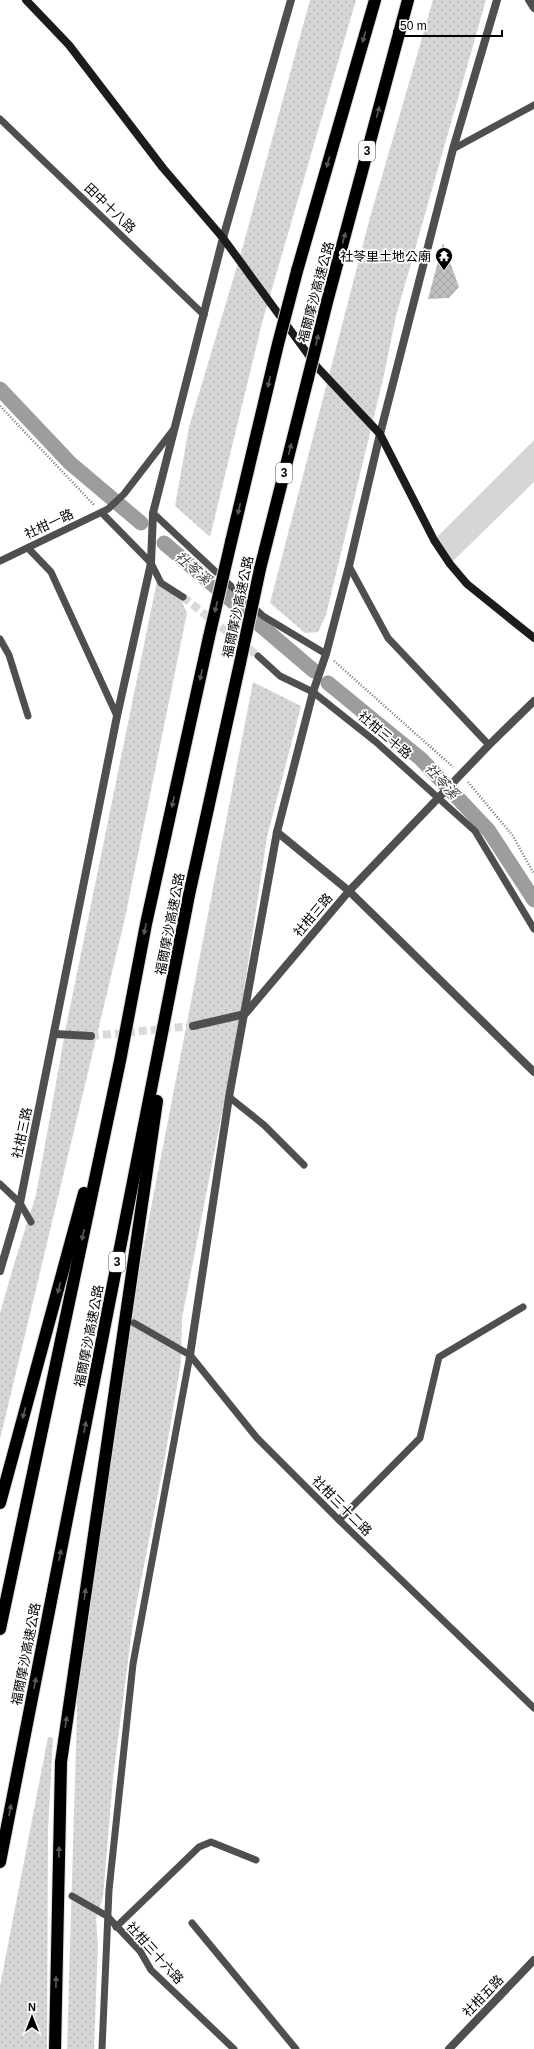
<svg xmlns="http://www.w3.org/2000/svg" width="534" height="2049" font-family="Arial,'Noto Sans TC',sans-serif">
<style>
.grass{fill:url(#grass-dots)}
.park{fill:#d6d6d6}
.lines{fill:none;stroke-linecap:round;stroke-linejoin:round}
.canal{stroke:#9d9d9d;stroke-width:15}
.building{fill:url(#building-cross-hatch)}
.street-tunnel{stroke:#d9d9d9;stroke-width:8;stroke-dasharray:8 4;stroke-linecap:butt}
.highway-casing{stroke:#dbdbdb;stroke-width:14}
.path{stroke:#717171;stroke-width:2.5;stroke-dasharray:1 2;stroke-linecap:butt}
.lane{stroke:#4f4f4f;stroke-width:7}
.street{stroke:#4f4f4f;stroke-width:8}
.secondary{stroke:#1c1c1c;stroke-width:8}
.highway{stroke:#000;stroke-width:12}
.highway-bridge-casing{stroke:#dbdbdb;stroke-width:14;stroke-linecap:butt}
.highway-bridge{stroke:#000;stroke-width:12}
.oneway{fill:#595959}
.labels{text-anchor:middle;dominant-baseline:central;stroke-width:3.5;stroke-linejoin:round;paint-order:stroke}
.shield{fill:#fff;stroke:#4c4c4c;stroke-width:1}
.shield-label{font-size:12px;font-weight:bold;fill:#000}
.street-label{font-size:13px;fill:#000;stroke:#fff}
.poi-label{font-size:13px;fill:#000;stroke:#fff;text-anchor:end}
.water-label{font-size:14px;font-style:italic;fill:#3e3e3e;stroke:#fff}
</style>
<defs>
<pattern id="grass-dots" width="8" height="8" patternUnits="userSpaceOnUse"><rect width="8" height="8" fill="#d6d6d6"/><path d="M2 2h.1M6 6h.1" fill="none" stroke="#b6b6b6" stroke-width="1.8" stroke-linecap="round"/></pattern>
<pattern id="building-cross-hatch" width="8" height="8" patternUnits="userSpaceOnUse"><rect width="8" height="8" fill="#bfbfbf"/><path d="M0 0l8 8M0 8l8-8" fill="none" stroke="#a2a2a2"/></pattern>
</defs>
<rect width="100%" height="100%" fill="#fff"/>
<g class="grass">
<polygon points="310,0 356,0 262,323 210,537 175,506 189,427 243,246"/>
<polygon points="433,0 486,0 396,316 384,375 326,615 318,632 305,633 270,603 369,221"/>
<polygon points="157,581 177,591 187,613 125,918 0,1439 0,1313 15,1261 36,1195 66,1027"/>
<polygon points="253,682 301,706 267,837 238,1031 182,1318 181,1362 165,1457 133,1622 113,1778 103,1897 96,1919 98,1944 94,2049 67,2049 78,1677 114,1399"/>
<polygon points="48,1737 53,1738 48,1831 47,2049 0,2049 0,1986"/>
</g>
<polygon class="park" points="534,440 534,482 450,564 434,540"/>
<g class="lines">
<g class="canal">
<polyline points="0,389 70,463 141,523"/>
<polyline points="164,543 314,671"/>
<polyline points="328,683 421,759 489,831 534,900"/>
</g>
</g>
<polygon class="building" points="443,243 459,287 449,298 428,299"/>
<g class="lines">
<g class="street-tunnel">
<polyline points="183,597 258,656"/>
<polyline points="91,1036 193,1026"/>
</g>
<defs>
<g id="highway">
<polyline points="297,271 375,0"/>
<polyline points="327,302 408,0"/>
<polyline points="231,542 278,344"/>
<polyline points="260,569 308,378"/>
<polyline points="0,1503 84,1193"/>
<polyline points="0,1629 120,1061 146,924 209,637"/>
<polyline points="0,1862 189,895 240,663"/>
<polyline points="55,2049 61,1762 157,1101"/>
</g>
</defs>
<use href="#highway" class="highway-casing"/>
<g class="path">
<polyline points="0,406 95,506"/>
<polyline points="334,661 453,767"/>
<polyline points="468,782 513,836 534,874"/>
</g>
<g class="lane">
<polyline points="0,119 204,315"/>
<polyline points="453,149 534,105"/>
<polyline points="102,513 151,563 161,583 183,597"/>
<polyline points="153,513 263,616 326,654"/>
<polyline points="28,548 51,572 117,716"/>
<polyline points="0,561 108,509 124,494 174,429"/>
<polyline points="349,566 388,638 489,745"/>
<polyline points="0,639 9,655 28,716"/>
<polyline points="258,656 280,676 313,692 376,742 475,831 534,929"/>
<polyline points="229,1097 264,1125 304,1165"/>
<polyline points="0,1184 20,1203 31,1222"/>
<polyline points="134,1323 190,1355 257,1438 339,1520 534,1708"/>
<polyline points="339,1520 420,1438 439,1357 523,1307"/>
<polyline points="72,1896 107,1916 140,1951 151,1970 234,2049"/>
<polyline points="192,1923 296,2049"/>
<polyline points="116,1927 199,1847 211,1842 256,1860"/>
<polyline points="102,2049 109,1890 133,1664 190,1355"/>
</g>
<g class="street">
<polyline points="529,0 534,8"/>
<polyline points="277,832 349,891 534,1072"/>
<polyline points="193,1026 245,1014 349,891 489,745 534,701"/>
<polyline points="55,1034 91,1036"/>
<polyline points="0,1271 20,1203 117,716 151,563 153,513 223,238 291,0"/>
<polyline points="190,1355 229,1097 277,832 313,692 326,654 349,566 380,434 453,149 497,0"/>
<polyline points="449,2049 534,1960"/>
</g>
<polyline class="secondary" points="26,0 69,45 163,168 223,238 318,368 380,434 434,540 450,564 467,584 534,638"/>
<use href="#highway" class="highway"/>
<defs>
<g id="highway-bridge">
<polyline points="278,344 297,271"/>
<polyline points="308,378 327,302"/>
<polyline points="209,637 231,542"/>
<polyline points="240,663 260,569"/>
</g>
</defs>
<use href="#highway-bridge" class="highway-bridge-casing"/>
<use href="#highway-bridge" class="highway-bridge"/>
</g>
<defs><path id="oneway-solid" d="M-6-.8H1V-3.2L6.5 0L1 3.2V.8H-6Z"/></defs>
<g class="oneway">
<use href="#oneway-solid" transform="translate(364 37) rotate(106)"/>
<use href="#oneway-solid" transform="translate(378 112) rotate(-75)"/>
<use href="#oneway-solid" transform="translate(328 162) rotate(106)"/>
<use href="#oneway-solid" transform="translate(344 238) rotate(-75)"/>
<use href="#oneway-solid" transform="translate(317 340) rotate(-76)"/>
<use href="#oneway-solid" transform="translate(269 382) rotate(103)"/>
<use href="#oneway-solid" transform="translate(290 449) rotate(-76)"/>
<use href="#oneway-solid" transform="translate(239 509) rotate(103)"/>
<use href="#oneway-solid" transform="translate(216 607) rotate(103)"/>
<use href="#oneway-solid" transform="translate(201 675) rotate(102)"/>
<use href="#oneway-solid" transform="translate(173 802) rotate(102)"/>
<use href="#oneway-solid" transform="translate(145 929) rotate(101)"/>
<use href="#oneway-solid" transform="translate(83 1235) rotate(102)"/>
<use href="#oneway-solid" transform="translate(59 1288) rotate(105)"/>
<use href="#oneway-solid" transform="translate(24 1413) rotate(105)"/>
<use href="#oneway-solid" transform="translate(85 1427) rotate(-79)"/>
<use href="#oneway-solid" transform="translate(60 1555) rotate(-79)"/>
<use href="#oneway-solid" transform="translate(85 1594) rotate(-82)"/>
<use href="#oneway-solid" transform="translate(35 1683) rotate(-79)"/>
<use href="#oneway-solid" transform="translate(66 1722) rotate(-82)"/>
<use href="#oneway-solid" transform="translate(10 1810) rotate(-79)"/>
<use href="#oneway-solid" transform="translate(59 1852) rotate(-89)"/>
<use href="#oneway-solid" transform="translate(56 1982) rotate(-89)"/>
</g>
<defs>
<symbol id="temple-pin" viewBox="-11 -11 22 30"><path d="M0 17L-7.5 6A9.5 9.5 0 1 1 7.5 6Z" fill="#000" stroke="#fff"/><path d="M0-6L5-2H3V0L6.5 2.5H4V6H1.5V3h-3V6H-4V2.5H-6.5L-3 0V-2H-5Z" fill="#fff"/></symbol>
</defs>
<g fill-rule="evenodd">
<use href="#temple-pin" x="434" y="246" width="20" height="27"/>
</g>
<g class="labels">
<g class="shield">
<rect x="359" y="141" width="16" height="20" rx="3"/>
<rect x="276" y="463" width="16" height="20" rx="3"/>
<rect x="109" y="1252" width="16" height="20" rx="3"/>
</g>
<g class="shield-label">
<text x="367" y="151">3</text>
<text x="284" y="473">3</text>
<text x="117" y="1262">3</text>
</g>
<g class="street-label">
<text transform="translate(110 208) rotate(44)">田中十八路</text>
<text transform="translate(316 292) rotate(-75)">福爾摩沙高速公路</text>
<text transform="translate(49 524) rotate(-25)">社柑一路</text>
<text transform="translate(238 607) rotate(-78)">福爾摩沙高速公路</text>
<text transform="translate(385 735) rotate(40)">社柑三十路</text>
<text transform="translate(313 915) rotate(-50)">社柑三路</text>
<text transform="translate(170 924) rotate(-79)">福爾摩沙高速公路</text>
<text transform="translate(22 1133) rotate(-78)">社柑三路</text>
<text transform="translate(89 1336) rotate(-79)">福爾摩沙高速公路</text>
<text transform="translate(342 1506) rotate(45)">社柑三十二路</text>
<text transform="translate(26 1654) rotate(-79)">福爾摩沙高速公路</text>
<text transform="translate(155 1953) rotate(48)">社柑三十六路</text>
<text transform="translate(483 1996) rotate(-46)">社柑五路</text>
</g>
<g class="poi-label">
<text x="431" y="256">社苓里土地公廟</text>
</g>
<g class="water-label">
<text transform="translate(193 568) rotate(40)">社苓溪</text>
<text transform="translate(442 781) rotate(47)">社苓溪</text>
</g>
</g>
<g transform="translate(32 2017)" stroke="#ffffff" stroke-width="3" paint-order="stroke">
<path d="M0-3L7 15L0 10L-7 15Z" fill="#000000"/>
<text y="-6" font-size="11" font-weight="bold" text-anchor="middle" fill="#000000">N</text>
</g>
<path d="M394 30v6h108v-6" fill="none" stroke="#000000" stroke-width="2"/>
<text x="400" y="30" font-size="12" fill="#000000" stroke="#ffffff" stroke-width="3" paint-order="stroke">50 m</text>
</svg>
